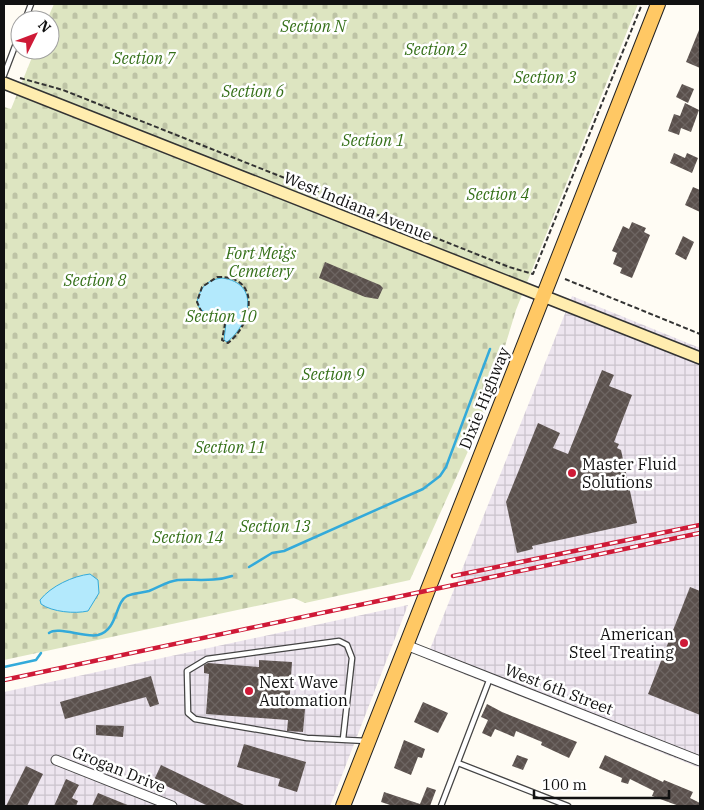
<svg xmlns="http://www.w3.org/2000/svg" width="704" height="810" font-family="'IBM Plex Serif',serif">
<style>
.industrial{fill:url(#industrial-grid)}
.cemetery{fill:url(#cemetery-stones)}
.water{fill:#b3e9fc;stroke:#33aada}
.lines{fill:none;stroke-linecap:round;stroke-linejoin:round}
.stream{stroke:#33aada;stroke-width:2.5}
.building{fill:url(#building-cross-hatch)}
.lane-casing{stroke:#444;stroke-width:7}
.street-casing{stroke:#444;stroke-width:11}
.secondary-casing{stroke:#333;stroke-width:14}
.primary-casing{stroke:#222;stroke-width:16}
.path{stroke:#333;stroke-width:2;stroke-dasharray:5 2.5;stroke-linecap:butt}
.lane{stroke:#fff;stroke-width:4.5}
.street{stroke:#fff;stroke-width:9}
.secondary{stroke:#ffedaf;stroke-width:11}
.primary{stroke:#ffc864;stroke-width:14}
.rail-casing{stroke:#cf1a37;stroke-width:4.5}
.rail{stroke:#fff;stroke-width:2.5;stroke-dasharray:8;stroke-linecap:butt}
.poi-dot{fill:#cf1a37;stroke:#fff;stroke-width:2}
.labels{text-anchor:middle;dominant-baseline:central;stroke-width:5;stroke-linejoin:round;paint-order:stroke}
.park-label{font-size:16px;font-style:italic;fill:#357019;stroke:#fff}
.street-label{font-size:16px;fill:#111;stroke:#fff}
.poi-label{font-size:16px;fill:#111;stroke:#fff;text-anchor:start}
</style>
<defs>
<pattern id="industrial-grid" width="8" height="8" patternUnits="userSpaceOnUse" patternTransform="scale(1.25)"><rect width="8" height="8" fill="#ede5ef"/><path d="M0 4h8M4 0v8" fill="none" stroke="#cac3cc"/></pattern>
<pattern id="cemetery-stones" width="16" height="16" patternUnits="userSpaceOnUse" patternTransform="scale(1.25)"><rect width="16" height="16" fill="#dde5c1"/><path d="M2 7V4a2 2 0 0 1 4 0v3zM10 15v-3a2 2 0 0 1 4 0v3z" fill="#bdc3a5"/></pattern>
<pattern id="building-cross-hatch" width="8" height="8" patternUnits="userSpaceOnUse" patternTransform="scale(1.25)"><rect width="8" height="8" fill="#5a504c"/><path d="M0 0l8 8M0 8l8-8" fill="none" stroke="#6d6562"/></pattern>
</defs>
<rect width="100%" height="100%" fill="#fffcf4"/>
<g class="industrial">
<polygon points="572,296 700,348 700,768 426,659"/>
<polygon points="408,605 330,806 4,806 4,692"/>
</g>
<polygon class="cemetery" points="54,4 638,4 516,310 483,418 410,580 305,603 294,598 4,660 4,107 11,109 35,50 50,50 50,20 47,20"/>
<g class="water">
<path d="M222,278C261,283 250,324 227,342L224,340L226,323C216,312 186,315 202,289C206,282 214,279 222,278Z"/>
<path d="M90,574L98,580L99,593L88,611C75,614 52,612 41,604L40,600C51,586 73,576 90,574Z"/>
</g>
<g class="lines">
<g class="stream">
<polyline points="249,567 272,553 284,551 423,489 440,476 446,467 490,349"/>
<path d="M49,633C58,626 84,638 98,635C118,630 115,602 127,596C134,593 142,593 149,591C159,587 168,581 178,580C197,579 214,582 232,576"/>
<polyline points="4,667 36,660 41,653"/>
</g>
</g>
<g class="building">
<polygon points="699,30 700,30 700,68 686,62"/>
<polygon points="682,84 694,89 688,103 676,97"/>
<polygon points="685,103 699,110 691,132 681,128 679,135 668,131 674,114 680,116"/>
<polygon points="674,153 685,158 687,153 698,158 692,173 670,163"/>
<polygon points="693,187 700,190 700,212 685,205"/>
<polygon points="632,222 646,228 644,232 650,235 632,278 620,273 622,268 613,264 617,253 612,251 623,226 629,229"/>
<polygon points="683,236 694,242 686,260 675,254"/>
<polygon points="325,262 380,285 383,288 378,299 365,297 319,278"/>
<polygon points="602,370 614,375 609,386 632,395 614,442 619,444 617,448 621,450 637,523 532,546 533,549 517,553 506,502 538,423 560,433 553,448 568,454"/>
<polygon points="690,587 700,591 700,715 648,694"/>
<polygon points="259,660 292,662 289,708 305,709 303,732 287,731 288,720 206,714 209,674 204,673 204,665 208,663 259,667"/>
<polygon points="151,676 159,704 150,707 146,697 65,719 60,702"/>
<polygon points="423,702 448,713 438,733 414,722"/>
<polygon points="487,704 502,712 577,742 569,758 541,745 542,742 516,731 514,737 495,729 491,737 482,733 488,720 481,717"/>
<polygon points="96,725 124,726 123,737 96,735"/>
<polygon points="404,740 425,749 422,758 418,757 411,775 394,768"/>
<polygon points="244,744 306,762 297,792 278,786 280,779 237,767"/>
<polygon points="517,755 528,759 523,770 512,766"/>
<polygon points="605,755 663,782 664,780 693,792 690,798 700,803 700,806 679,806 652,796 654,791 630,779 628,784 621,782 622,778 599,768"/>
<polygon points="161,765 246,806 208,806 154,780"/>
<polygon points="26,766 43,774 27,806 6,806"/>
<polygon points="66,779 79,785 72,798 78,801 76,806 54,806"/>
<polygon points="427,787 436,790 430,806 393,806 381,802 384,792 420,804"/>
<polygon points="98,793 130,806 92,806"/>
</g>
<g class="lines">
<defs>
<g id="lane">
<polyline points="25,20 31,4"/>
<polyline points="4,75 20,33"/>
<polyline points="343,739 352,658 347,645 339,641 207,659 187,671 188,713 195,719 307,738 367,741"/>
<polyline points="458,763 568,806"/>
<polyline points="441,806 490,678"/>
</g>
<g id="street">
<polyline points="406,645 700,761"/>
<polyline points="56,760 172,806"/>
</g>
<polyline id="secondary" points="4,83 700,358"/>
<polyline id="primary" points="343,806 658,4"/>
</defs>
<use href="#lane" class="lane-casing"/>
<use href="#street" class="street-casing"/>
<use href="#secondary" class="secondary-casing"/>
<use href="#primary" class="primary-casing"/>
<g class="path">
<polyline points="20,78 63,90 509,267 533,274 642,4"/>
<path d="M217,277C262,275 253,324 228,343L222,340L225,324L202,313L197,302L202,287Z"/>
<polyline points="565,279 700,334"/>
</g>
<use href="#lane" class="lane"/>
<use href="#street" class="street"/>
<use href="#secondary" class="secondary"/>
<use href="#primary" class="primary"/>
<defs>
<g id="rail">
<polyline points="453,576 700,525"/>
<polyline points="4,680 700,533"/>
</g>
</defs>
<use href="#rail" class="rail-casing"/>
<use href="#rail" class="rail"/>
</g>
<g class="poi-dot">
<circle cx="572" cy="473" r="5"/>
<circle cx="684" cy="643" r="5"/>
<circle cx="249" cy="691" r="5"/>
</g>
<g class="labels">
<g class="park-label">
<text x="313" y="26">Section N</text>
<text x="436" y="49">Section 2</text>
<text x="144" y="58">Section 7</text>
<text x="545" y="77">Section 3</text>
<text x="253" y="91">Section 6</text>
<text x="373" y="140">Section 1</text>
<text x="498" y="194">Section 4</text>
<text x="261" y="253">Fort Meigs<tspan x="261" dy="18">Cemetery</tspan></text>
<text x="95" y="280">Section 8</text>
<text x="221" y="316">Section 10</text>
<text x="333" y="374">Section 9</text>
<text x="230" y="447">Section 11</text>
<text x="275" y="526">Section 13</text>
<text x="188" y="537">Section 14</text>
</g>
<g class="street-label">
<text transform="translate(358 206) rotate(22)">West Indiana Avenue</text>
<text transform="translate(484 398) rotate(-68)">Dixie Highway</text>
<text transform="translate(559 689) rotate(21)">West 6th Street</text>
<text transform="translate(119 769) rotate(22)">Grogan Drive</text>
</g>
<g class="poi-label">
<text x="582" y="464">Master Fluid<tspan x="582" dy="18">Solutions</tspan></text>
<text x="674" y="634" text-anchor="end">American<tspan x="674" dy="18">Steel Treating</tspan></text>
<text x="259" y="682">Next Wave<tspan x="259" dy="18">Automation</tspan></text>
</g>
</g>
<rect width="704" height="810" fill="none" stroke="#111111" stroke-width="10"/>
<g transform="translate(35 35) rotate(48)"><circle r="24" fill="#ffffff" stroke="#a0a0a0"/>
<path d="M0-4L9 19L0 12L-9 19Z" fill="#cf1a37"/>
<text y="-8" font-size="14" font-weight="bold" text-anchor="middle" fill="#111111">N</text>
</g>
<path d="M534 790v8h135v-8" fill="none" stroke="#111111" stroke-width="2.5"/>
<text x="542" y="790" font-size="15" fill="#111111" stroke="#ffffff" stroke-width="4" paint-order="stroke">100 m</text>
</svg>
